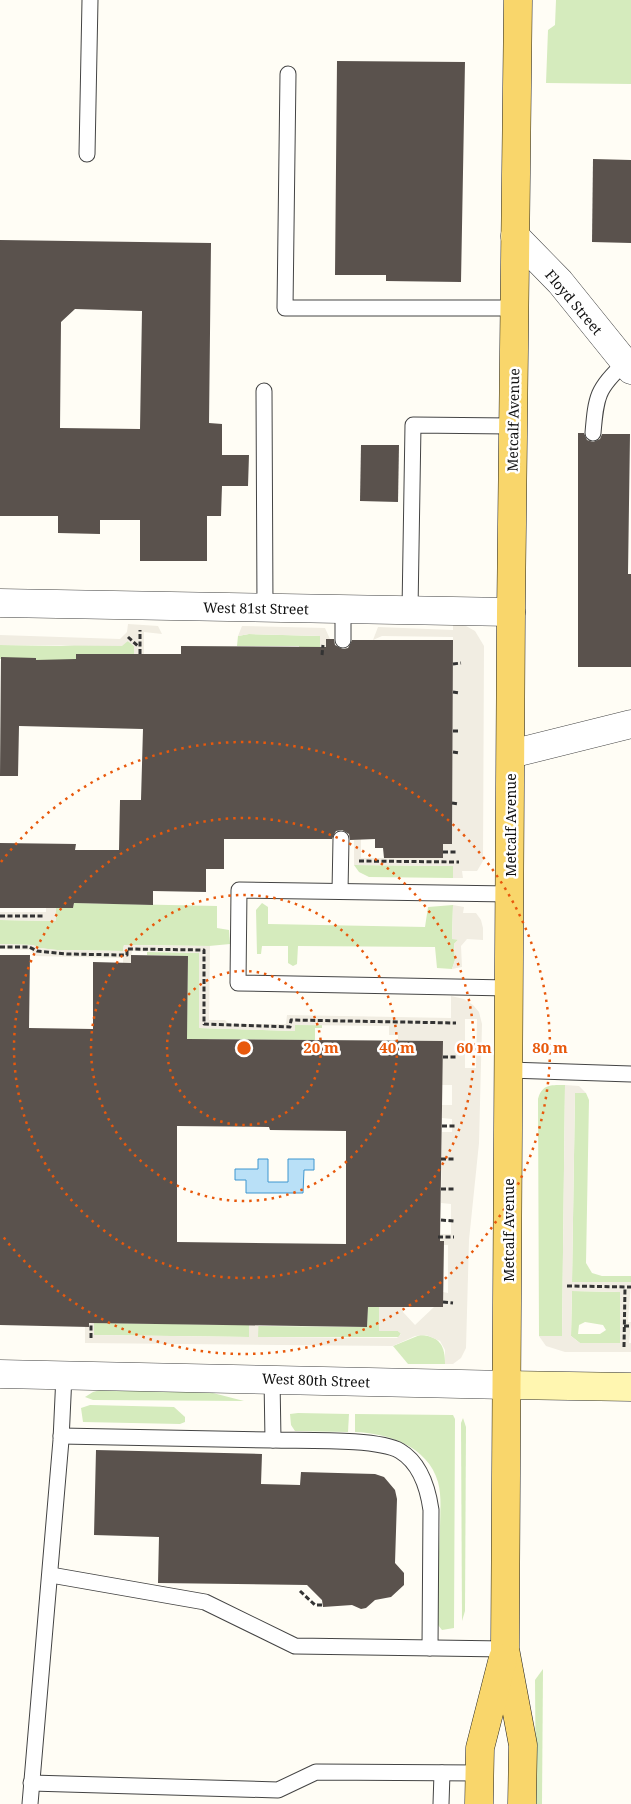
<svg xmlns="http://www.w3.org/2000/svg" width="631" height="1804" font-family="'Noto Serif',serif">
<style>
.green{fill:#d5ebbd;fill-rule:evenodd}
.plaza{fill:#f1ede2;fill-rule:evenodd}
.water{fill:#b9e0f7;stroke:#3f96cf}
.building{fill:#5a524d;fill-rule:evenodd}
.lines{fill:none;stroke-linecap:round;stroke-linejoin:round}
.lane-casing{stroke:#444;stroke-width:17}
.street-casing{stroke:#444;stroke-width:29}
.secondary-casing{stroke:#333;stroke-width:29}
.primary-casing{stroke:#222;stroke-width:29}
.path{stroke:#333;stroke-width:3;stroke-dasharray:5 2.5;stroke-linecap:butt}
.lane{stroke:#fff;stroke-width:15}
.street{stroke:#fff;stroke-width:28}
.secondary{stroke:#fff6b0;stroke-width:28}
.primary{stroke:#f9d66b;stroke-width:28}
.ring{fill:none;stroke:#e8590c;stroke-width:2.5;stroke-dasharray:2.5 5}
.labels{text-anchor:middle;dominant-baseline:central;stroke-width:5;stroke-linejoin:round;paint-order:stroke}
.street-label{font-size:14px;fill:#111;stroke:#fff}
.centre{fill:#e8590c;stroke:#fff;stroke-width:2.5}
.ring-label{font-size:15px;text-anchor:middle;font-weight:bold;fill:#e8590c;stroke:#fff;stroke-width:5;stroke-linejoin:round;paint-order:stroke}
</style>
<rect width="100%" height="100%" fill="#fffdf5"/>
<g class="green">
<polygon points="556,0 631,0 631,84 546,83 548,30 555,25"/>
<polygon points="249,634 320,636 320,655 300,655 299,646 237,646 238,636"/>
<polygon points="128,641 134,646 134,654 77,654 76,663 36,660 35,658 0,659 0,645 61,646"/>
<polygon points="354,865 453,866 453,878 369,877 359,872"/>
<polygon points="74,903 217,906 217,928 229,930 230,944 209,946 124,945 123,951 57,950 39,948 33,945 0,944 0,920 56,921 56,908 73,908"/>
<polygon points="262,903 268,907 268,924 425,927 428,907 453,905 452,939 459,939 454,944 455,960 452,969 437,968 435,947 298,946 297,964 293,966 288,963 288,946 262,946 261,954 257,954 256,910"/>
<polygon points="147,952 200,953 199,1028 295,1031 295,1025 322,1025 322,1028 315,1028 315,1040 210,1039 182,1046 187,1034 188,956 147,955"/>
<path d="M565,1085L562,1336H539L538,1099C542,1084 551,1085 565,1085Z"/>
<polygon points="575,1093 586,1093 589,1100 586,1263 592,1273 602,1276 631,1276 631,1282 572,1282"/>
<path d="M572,1291L620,1292V1343H580L571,1336ZM585,1322L603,1325L606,1330L600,1334H578L579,1325Z"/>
<polygon points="368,1301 379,1306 379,1331 398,1331 401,1333 399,1337 258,1337 258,1326 367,1327"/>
<polygon points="94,1323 249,1325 249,1337 94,1335"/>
<path d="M420,1335C440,1336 445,1346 445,1364H408L393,1346Z"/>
<polygon points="100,1390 209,1392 244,1401 93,1400 85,1397 93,1392"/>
<polygon points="90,1405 174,1407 185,1417 185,1422 180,1424 83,1422 81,1408"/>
<polygon points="298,1413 349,1414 348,1432 295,1431 291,1425 290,1414"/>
<path d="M355,1414L453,1415L455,1419L454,1628L442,1630L438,1625C436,1593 439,1560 440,1529C440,1513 442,1497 438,1482C428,1446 387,1433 355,1432Z"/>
<polygon points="463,1418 466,1427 465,1611 462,1621 461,1423"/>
<polygon points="543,1669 542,1804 536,1804 535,1680"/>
</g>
<g class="plaza">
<polygon points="453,622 466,626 475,631 484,646 483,861 477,871 462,871 463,878 453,878 453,866 354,865 354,840 361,839 361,858 443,858 443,844 452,844 453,637 382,636 373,640 378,627 453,630"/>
<polygon points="128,624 158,626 162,634 144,632 144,654 134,654 134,646 128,641 122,646 0,645 0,635 120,639 127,632"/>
<polygon points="242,626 325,628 330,639 326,640 326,655 320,655 320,636 249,634 238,636"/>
<polygon points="453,905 464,907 463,913 476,913 481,920 483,928 483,940 467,939 461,946 462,967 452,969 455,960 454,944 458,940 452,939"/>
<polygon points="46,908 56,908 56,921 0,920 0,912 46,912"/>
<path d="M0,944L33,945L39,948L57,950L123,951L124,945L210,946L209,1020H225L229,1024H286L287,1015L451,1018V996L464,999L473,1005L479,1012L482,1024L479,1143L469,1240L466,1348L461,1358L453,1364H445V1350L440,1341L426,1335L415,1336L393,1346L85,1343V1326L89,1323H94V1335L249,1337V1311L259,1312L258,1337L397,1338L401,1334L398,1331H379V1306H403V1312L415,1325L434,1307H443V1292L448,1293V1245H444V1241H438V1234H451V1204L441,1203L442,1132H452V1119L442,1118V1105H452V1085H442L443,1041H398V1035H389V1026L295,1025V1031L199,1028V953L132,951L131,963H123V958L34,956L31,950L0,949ZM465,1019H477L476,1068H465Z"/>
<path d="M565,1085L579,1086L586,1093H575L572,1282H631L628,1322H631L629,1343H631V1352H565L546,1346L539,1336H562ZM572,1291L620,1292V1343H580L571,1336Z"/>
</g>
<polygon class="water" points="258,1159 268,1159 268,1182 288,1182 288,1159 314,1159 314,1170 304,1170 303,1193 246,1193 246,1180 235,1180 235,1169 258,1169"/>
<g class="building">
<polygon points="337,61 465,62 461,282 386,281 386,275 335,275"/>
<polygon points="593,159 631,160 631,243 592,242"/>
<path d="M0,240L211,243L209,423L222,424V455H249L248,486H222L221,516H207V561H140V520H100V534L58,533V516H0ZM75,309L142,311L140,429L60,428L61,322Z"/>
<polygon points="578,433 584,433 587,440 593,442 600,439 602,434 630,434 628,574 631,574 631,667 578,667"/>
<polygon points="361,445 399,445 398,502 360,501"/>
<polygon points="326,639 334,639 335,645 343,649 348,648 352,640 453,640 452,844 443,844 443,858 384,858 383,848 375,848 375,839 350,840 349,834 342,830 336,831 332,839 224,839 224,869 206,869 206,892 153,891 153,905 74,903 73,908 0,908 0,843 76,844 75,850 119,850 120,800 141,800 143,729 19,726 18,776 0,776 1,657 36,658 36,660 76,659 76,654 181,654 181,646 326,647"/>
<path d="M0,955H30L29,1028L93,1029V962L131,963V955L188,956L187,1039L443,1041L440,1241H444L443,1307H368L367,1327L89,1323V1327L0,1325ZM177,1126L269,1127L270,1130L346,1131V1244L177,1242Z"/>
<polygon points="96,1450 262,1454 261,1484 300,1485 301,1472 375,1474 384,1477 395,1490 397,1499 395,1563 404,1573 404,1585 391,1597 375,1600 366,1608 361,1609 352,1605 323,1607 322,1600 307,1585 158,1583 159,1537 94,1535"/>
</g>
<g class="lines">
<defs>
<g id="lane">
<polyline points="288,74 285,308 514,308"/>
<polyline points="87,154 90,0"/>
<polyline points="264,391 265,608"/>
<path d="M593,433C596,397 597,388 625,363"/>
<polyline points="410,610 413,425 513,426"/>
<polyline points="343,640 343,609"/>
<polyline points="340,891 341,839"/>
<polyline points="509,988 238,983 239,890 510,894"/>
<polyline points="509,1070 631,1074"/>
<path d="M272,1379L273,1440C301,1441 378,1438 400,1451C420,1463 428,1489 431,1510L430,1648"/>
<polyline points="61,1436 273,1440"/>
<polyline points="51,1575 205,1602 295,1646 505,1649"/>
<polyline points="31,1783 278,1790 316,1772 479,1773"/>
<polyline points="30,1804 61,1440 64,1375"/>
<polyline points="441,1804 442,1773"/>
</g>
<g id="street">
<polyline points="515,236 560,282 631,370"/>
<polyline points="0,603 511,612"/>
<polyline points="511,754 631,724"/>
<polyline points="0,1374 507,1385"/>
</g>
<polyline id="secondary" points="507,1385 631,1387"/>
<g id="primary">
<polyline points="518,0 511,612 505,1649 523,1745 522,1804"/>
<polyline points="479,1804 480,1748 503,1658"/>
</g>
</defs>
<use href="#lane" class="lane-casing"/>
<use href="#street" class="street-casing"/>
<use href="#secondary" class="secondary-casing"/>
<use href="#primary" class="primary-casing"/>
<g class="path">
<polyline points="128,637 139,647"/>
<polyline points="140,654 140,630"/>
<polyline points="322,655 323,645"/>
<polyline points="453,664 461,663"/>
<polyline points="453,692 460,693"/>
<polyline points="453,731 460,731"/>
<polyline points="453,752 460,753"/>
<polyline points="452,803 459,804"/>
<polyline points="443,852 458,852"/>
<polyline points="359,861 459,862"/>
<polyline points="0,916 45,916"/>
<polyline points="0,947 29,947 37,951 67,954 123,955 127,955 127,949 204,950 204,1024 290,1027 291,1020 456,1023"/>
<polyline points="443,1057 456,1057"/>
<polyline points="442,1126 455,1126"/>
<polyline points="441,1159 455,1159"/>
<polyline points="441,1189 454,1189"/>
<polyline points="441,1220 454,1221"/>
<polyline points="438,1237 454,1237"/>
<polyline points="567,1286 631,1287"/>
<polyline points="443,1302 453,1303"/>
<polyline points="624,1326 631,1326"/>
<polyline points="91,1338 91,1323"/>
<polyline points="624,1347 625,1287"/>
<polyline points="300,1591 315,1605 322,1605"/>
</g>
<use href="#lane" class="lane"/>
<use href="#street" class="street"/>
<use href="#secondary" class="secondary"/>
<use href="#primary" class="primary"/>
</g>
<g class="ring">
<circle cx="244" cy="1048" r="77"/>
<circle cx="244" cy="1048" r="153"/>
<circle cx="244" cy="1048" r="230"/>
<path d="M1 862A306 306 0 1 1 1 1234"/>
</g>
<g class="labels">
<g class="street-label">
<text transform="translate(574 302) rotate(50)">Floyd Street</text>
<text transform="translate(513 420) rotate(-89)">Metcalf Avenue</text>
<text transform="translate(256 608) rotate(1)">West 81st Street</text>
<text transform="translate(510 825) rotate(-90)">Metcalf Avenue</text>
<text transform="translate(508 1230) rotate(-90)">Metcalf Avenue</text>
<text transform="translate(316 1380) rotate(2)">West 80th Street</text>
</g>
</g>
<circle cx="244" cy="1048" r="8" class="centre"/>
<g class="ring-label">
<text x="321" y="1053">20 m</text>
<text x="397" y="1053">40 m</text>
<text x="474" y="1053">60 m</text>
<text x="550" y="1053">80 m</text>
</g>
</svg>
